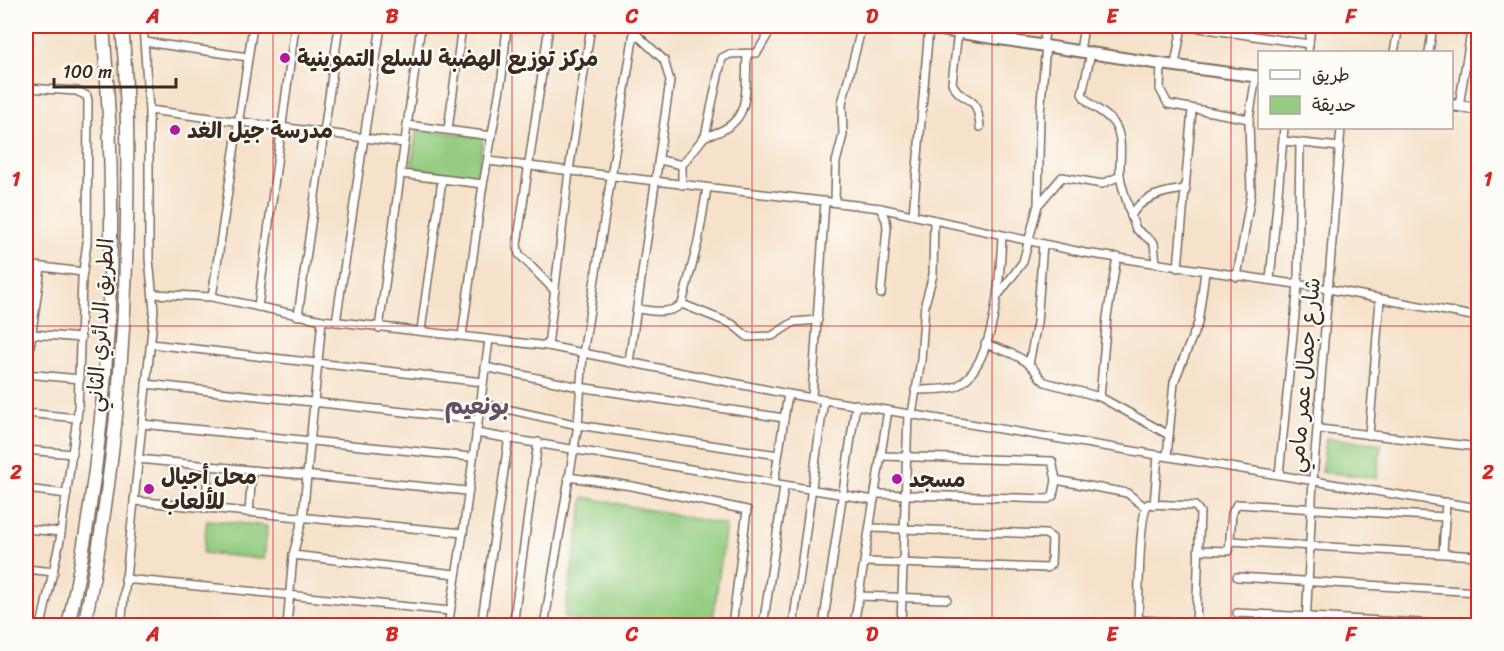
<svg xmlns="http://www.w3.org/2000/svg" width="1504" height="651" font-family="Sriracha,'Playpen Sans Arabic',sans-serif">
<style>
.green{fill:#94cd81;stroke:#687c50;stroke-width:1.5}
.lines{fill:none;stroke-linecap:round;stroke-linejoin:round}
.street-casing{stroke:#7c6a5a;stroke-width:10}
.primary-casing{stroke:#7c6a5a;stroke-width:14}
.highway-casing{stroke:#7c6a5a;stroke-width:15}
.street{stroke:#fff;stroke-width:7}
.primary{stroke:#fff;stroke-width:10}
.highway{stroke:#fff;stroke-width:12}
.grid{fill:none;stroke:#d62828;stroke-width:1.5;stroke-opacity:0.55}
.poi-dot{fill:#b5179e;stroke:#fdfcf7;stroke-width:2}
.labels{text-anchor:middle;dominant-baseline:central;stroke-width:4.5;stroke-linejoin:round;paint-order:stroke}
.poi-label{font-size:22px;font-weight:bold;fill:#3b2a1e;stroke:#fdfcf7;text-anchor:start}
.street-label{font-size:22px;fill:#3b2a1e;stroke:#fdfcf7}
.neighbourhood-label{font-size:24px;font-weight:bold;fill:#635262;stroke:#fdfcf7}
.neatline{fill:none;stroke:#d62828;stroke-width:2}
.grid-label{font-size:20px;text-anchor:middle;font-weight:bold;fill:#d62828}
</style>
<rect width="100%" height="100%" fill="#fdfcf7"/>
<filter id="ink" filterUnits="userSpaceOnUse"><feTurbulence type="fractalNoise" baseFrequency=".0167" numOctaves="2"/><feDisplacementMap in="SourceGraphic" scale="12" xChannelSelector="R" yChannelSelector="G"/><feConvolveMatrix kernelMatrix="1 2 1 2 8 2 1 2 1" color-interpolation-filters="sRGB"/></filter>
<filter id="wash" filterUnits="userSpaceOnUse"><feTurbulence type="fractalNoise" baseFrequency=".008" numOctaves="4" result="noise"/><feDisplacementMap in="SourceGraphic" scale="24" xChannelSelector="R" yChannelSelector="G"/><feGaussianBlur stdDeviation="1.35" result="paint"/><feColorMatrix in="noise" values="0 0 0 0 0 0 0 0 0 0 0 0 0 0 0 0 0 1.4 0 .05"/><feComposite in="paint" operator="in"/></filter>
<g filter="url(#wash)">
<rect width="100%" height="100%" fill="#f6e2ca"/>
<g class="green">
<polygon points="417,129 483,137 478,177 411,168"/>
<polygon points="1326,438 1381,444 1377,478 1322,472"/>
<polygon points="584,497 726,525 712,625 579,625 578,620 564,618"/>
<polygon points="207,520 267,526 264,559 203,553"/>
</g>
</g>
<g filter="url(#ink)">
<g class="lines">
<defs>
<g id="street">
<polyline points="549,26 517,245 519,254 555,291"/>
<polyline points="1186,26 1309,44"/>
<path d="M958,31L952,83C963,106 977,89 980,127"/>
<polyline points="1008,40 1010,26"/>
<polyline points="145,42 248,57"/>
<polyline points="1043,45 1046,26"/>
<polyline points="1080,51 1084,26"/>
<polyline points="1308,52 1311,26"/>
<polyline points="1394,52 1399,26"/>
<polyline points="1429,52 1433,26"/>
<path d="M1091,53L1082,94C1090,109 1107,111 1115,125C1124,140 1119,160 1120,176C1122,189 1128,203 1131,216"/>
<polyline points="1161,64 1160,89 1168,104 1249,119"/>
<polyline points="1175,65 1182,26"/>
<polyline points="26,88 77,91 87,96 88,101 87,243 82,278 78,410 60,540 41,626"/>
<polyline points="1459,106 1472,26"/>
<polyline points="149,110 404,143"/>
<polyline points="407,125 492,136"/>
<polyline points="448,129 462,26"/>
<path d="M705,136C752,126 745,95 747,55"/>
<polyline points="1284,141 1340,147"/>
<polyline points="660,160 682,165"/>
<polyline points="488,161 880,208 1085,253 1329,289 1478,317"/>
<polyline points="401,174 483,184"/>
<polyline points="682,185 682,165 705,136 722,58 730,54 757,53 770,31 776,26"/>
<polyline points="835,202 836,162 843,135 842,103 862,26"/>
<polyline points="1040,203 1062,177 1102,184 1120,176"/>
<polyline points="880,208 886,220 887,228 881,294"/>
<polyline points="913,215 929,27"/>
<polyline points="1117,257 1107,317 1100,397 1169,435"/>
<path d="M1156,264L1154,243L1136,229L1131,216C1141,196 1166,191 1186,189"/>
<polyline points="26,265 83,272"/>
<polyline points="1178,268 1192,110"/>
<polyline points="1237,277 1251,194 1249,119 1256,76"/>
<polyline points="1270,280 1284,128"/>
<polyline points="154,294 212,297 322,320 548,346 788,394 1478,508"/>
<polyline points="999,294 1023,262 1038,205 1040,114 1046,45"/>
<polyline points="212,297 253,26"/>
<polyline points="682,304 732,324 748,337 772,336 794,322 818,320"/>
<polyline points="258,307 295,26"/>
<path d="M638,309C653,311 669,315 682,304L698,242L707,188"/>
<polyline points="298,316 339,26"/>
<polyline points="336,322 381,26"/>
<polyline points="379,328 421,26"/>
<polyline points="421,330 442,180"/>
<polyline points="32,334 81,338"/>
<polyline points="462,336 482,191 502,77 507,26"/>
<polyline points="151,344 483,382"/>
<path d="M985,344C1000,349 1017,354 1029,364C1036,370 1038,377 1045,382L1100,397"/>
<polyline points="548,346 569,171 591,26"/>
<polyline points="629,362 670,81 664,60 634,32"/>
<polyline points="1029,364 1037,323 1043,244"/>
<polyline points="485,367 579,387 784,418"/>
<polyline points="26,374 80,379"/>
<polyline points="26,375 41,267"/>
<polyline points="146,384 478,420"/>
<path d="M915,390C927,389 946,391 957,386C996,364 1000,277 1002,236"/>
<polyline points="812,397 825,201"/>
<polyline points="480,403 578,425 778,455"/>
<polyline points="26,413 77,418"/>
<polyline points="912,414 921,360 925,304 933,275 934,220"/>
<polyline points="142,424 471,457"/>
<polyline points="1319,429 1478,447"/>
<polyline points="476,433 874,500"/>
<polyline points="1369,435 1380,300"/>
<polyline points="26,450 73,454"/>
<polyline points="1167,456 1174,382 1198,323 1205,272"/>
<polyline points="138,459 467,491"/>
<polyline points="1279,475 1298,284 1300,143"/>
<polyline points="568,477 632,486 747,510 732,626"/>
<polyline points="1056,480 1127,493 1145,507"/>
<polyline points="774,483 788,394"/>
<polyline points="26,489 67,494"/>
<polyline points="876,494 1048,499 1053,496 1056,480 1052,461 882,456"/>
<polyline points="135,501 463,533"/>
<polyline points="1154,505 1158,455"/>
<polyline points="206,509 208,467"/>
<polyline points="249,513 252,471"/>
<polyline points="26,529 61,532"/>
<polyline points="1231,541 1478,556"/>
<polyline points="1198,550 1229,551 1232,513 1237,504 1445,517"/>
<polyline points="1443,553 1446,502"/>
<polyline points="293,555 455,574"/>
<polyline points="865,562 1047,568 1051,564 1052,538 1046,534 871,528"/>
<polyline points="26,569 54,572"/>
<polyline points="1237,577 1478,592"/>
<polyline points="125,579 450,611"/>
<polyline points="859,596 947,599"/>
<polyline points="1237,613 1475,626"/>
<polyline points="1138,620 1196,623"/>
<polyline points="121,626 154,310 149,259 149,110 143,26"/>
<polyline points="287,626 293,555 303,517 322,320"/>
<polyline points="448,626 463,533 489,340"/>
<polyline points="481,626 509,437"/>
<polyline points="513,626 538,442"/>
<polyline points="544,626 578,425 583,354 635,26"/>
<polyline points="763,626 784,487"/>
<polyline points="793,626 824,399"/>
<polyline points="823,626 856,404"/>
<polyline points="854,626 888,410"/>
<polyline points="901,626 908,414"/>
<path d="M1138,626C1139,605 1138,517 1148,504L1195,506L1200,512L1196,626"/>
<polyline points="1306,626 1313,479 1341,128"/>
</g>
<g id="primary">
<polyline points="916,26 1161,64 1260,77"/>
<polyline points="1452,105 1478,109"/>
</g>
<g id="highway">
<path d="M68,626C111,431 120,224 103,26"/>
<path d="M84,626C112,492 125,356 127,220C128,156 128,90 122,26"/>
</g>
</defs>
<use href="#street" class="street-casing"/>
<use href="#primary" class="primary-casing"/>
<use href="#highway" class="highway-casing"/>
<use href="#street" class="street"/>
<use href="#primary" class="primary"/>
<use href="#highway" class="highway"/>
</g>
</g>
<path class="grid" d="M273,26V626M512,26V626M752,26V626M992,26V626M1231,26V626M26,326H1478"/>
<g class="poi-dot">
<circle cx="285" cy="58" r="6"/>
<circle cx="175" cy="130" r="6"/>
<circle cx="897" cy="479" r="6"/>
<circle cx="149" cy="489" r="6"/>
</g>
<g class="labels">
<g class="poi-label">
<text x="297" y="58">مركز توزيع الهضبة للسلع التموينية</text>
<text x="187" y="130">مدرسة جيل الغد</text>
<text x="161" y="476">محل أجيال<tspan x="161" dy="25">للألعاب</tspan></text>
<text x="909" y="479">مسجد</text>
</g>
<g class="street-label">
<text transform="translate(100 325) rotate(-86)">الطريق الدائري الثاني</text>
<text transform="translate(1304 375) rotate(-85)">شارع جمال عمر مامي</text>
</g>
<g class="neighbourhood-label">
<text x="477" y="406">بونعيم</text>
</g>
</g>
<rect width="1504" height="651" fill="none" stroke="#fdfcf7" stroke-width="66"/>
<rect x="1258" y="51" width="195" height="78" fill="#fdfcf7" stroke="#afa8a0" stroke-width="1.5"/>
<rect x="1270" y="70" width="30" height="9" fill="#ffffff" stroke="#afa8a0" stroke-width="1.5"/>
<text x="1312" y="81" font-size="18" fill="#3b2a1e">طريق</text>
<rect x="1270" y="96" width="30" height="18" fill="#94cd81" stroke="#afa8a0" stroke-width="1.5"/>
<text x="1312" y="111" font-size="18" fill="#3b2a1e">حديقة</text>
<path d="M54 78v9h122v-9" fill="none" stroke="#3b2a1e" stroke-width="3"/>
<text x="63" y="78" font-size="18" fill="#3b2a1e" stroke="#fdfcf7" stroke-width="4.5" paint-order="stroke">100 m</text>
<rect x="33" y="33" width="1438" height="585" class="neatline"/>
<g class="grid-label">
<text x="153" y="23">A</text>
<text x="392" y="23">B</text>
<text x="632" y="23">C</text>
<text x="872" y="23">D</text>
<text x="1112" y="23">E</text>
<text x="1351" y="23">F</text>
<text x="16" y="186">1</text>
<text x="1488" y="186">1</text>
<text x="16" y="479">2</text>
<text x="1488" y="479">2</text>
<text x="153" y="641">A</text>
<text x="392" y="641">B</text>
<text x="632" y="641">C</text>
<text x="872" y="641">D</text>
<text x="1112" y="641">E</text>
<text x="1351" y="641">F</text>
</g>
</svg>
